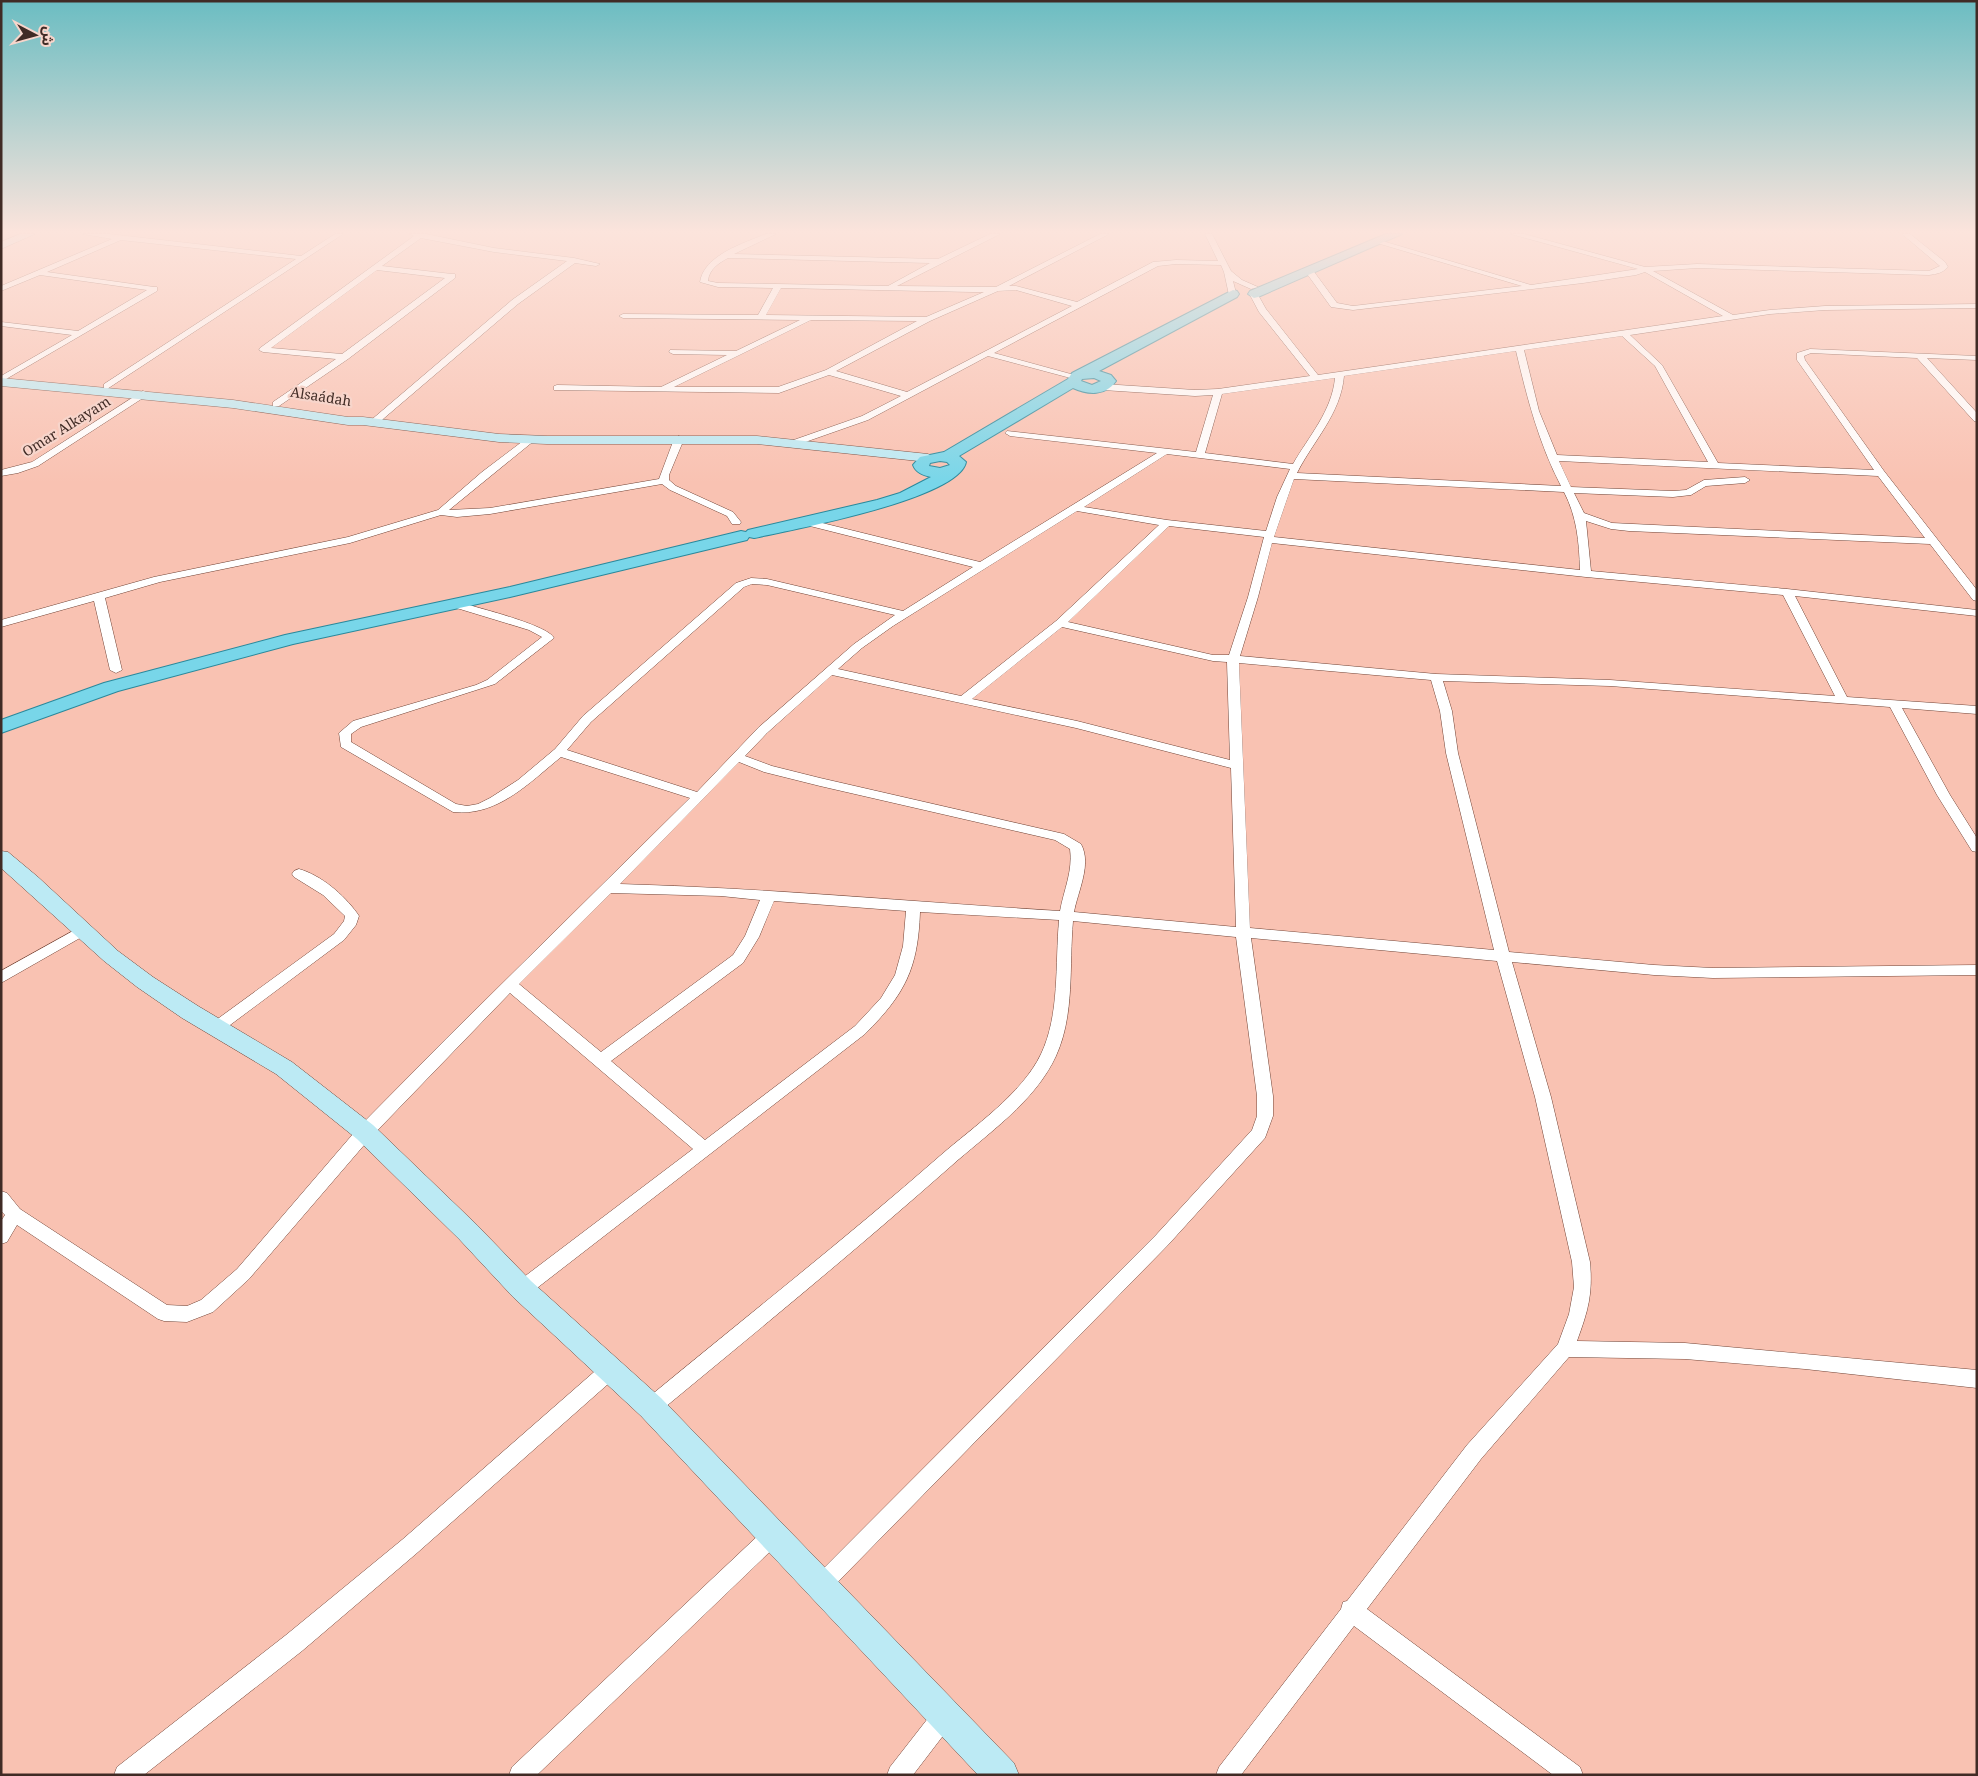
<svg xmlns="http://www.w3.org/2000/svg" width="1978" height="1776" font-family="'Noto Serif','Noto Sans Arabic',serif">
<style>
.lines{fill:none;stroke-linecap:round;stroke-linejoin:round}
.street-casing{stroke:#724436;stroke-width:1}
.secondary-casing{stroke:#724436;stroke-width:1}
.primary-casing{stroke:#2a889b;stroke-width:2}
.street{fill:#fff;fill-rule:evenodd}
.secondary{fill:#bceaf4;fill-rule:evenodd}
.primary{fill:#78d6e9;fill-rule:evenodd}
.labels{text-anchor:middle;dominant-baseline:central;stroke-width:4.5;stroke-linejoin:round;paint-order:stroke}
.far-street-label{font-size:14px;fill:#402b25;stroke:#f7d5cb}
</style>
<rect width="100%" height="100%" fill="#f9c2b2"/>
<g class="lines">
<defs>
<g id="street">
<polygon points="83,234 109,234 301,256 335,234 343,234 107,389 104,388 104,384 296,259 121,240 47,272 154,287 157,287 157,291 1,382 1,376 72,335 1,326 1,322 78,331 147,290 40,275 1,291 1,286 112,239"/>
<path d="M410,234H426L494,248L574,258L600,264L596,266L575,263L518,304L376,425H370V421L512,300L567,261L494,252L421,238L382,266L452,274H455V278L348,359L279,406H273V402L336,359L263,352L259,350L260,348L414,236ZM377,270L445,278L342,354L271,348Z"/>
<path d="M766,234H776L734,254L938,259L990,234H1000L897,286L996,287L1100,234H1109L1009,286H1016L1077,302L1153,262L1176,260L1218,261L1205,234H1212L1231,271L1242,280L1258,287L1251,289L1233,281L1236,293L1229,295L1224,272L1221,265L1176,264L1158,266L994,353L1078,376V380L988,356L868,420L791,447L788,446V442L862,416L901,396L829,375L779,393L554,390V386L557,385L661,387L727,355L673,354L669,352L670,350L736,351L800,320L623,318L619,316L623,314L758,315L773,288L718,287L700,282C704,255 744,243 766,234ZM728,258H730L930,263L888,286L718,283L708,281C709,269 719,263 728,258ZM781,288L973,292H984L926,317L766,315ZM1016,290L1072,306L907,392L836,371L930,321L998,291ZM811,320L917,321L826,370L778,387H674Z"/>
<path d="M1511,234H1524L1645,267L1697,264L1929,271L1940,266L1902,234H1910L1945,262L1948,267C1942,273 1937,274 1929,275L1697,268L1653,271L1733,315L1770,310L1825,306L1977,304V308L1825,310L1770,314L1630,335L1662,365L1718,463L1874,470L1797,360V353L1810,349L1977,356V360L1927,358L1977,413V422L1974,421L1917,358L1811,353L1804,356L1805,360L1884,471L1977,590V601L1973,600L1930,544L1629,531L1611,529L1586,521L1591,571L1787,589L1977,610V616L1795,596L1847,697L1977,706V714L1902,708L1950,795L1977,838V852L1972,851L1937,795L1890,707L1610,686L1443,681L1452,711L1458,753L1509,952L1654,965L1713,968L1977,965V975L1713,978L1654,975L1512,962L1551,1097L1590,1262C1593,1294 1588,1311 1577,1341L1685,1343L1977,1370V1388L1805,1369L1685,1359L1569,1357L1481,1459L1367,1609L1580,1767L1583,1775H1553L1354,1626L1241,1775H1216L1219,1767L1341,1609L1343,1602L1347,1601L1467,1445L1558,1344L1569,1314L1574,1287L1572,1262L1535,1097L1497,961L1251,938L1273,1096V1116L1265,1138L1168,1245L828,1592L821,1595L814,1592L811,1585L814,1578L1156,1235L1252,1130L1257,1116V1096L1236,937L1073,921C1069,966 1075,1014 1056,1056C1035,1102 987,1134 950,1167C855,1251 756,1332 658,1413L651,1416L644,1413L641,1407L644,1401C743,1319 844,1240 941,1155C973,1127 1022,1094 1041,1054C1060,1014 1055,964 1059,920L920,912C918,969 905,994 865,1034L528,1295L522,1297L516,1295L513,1289L516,1283L693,1149L510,993L371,1137L249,1279L213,1312L187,1322L164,1321L158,1319L17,1225L7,1242L1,1244V1221L5,1215L1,1211V1191L7,1193L20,1209L167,1305L187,1306L201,1300L237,1269L359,1127L446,1039L690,798L561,757C529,783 497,817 453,812L341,747L339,733L353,721L476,685L487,680L542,637L529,630L450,606L449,604L450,602H458C475,607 548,625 554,638L495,684L361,727L351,734V742L456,804L467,806L478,804L490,798L518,780L555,749L583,716L736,583L751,578L767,579L903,611L973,567L802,524V520L806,519L980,562L1157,453L1010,436L1005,433L1007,431L1196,452L1213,395L1195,396L1103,390L1099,387L1103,384L1195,390L1218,389L1310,376L1259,312L1250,295L1251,293H1257L1266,309L1318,375L1723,316L1645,272L1636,275L1583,283L1353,310L1331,307L1305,271L1312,269L1337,303L1353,306L1522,286L1377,243V241L1379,240L1531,285L1638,269ZM1622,336L1655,366L1708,462L1557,455L1539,411L1524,350ZM1516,351C1527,398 1539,444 1561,486L1297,473C1313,441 1341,414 1344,376ZM1335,378C1332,411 1309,436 1293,464L1205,453L1222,394ZM1167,454L1290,469L1277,497L1266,531L1167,520L1084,507ZM1559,461L1878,476L1925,538L1612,523L1584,513L1574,493L1673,497L1691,495L1706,486L1745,483L1750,480L1745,477L1704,480L1686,490L1673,491L1571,487ZM1294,479L1564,492C1577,517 1579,542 1580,570L1274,537ZM1077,511L1159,525L1056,621L961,696L838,669L862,648L893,626ZM1169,526L1264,537L1248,597L1229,655H1213L1068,622ZM1272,543L1586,577L1783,595L1835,696L1610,680L1436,674L1240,656L1258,597ZM752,584L767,585L895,615L854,644L759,727L697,792L567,750L591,722L744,587ZM1062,627L1213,661L1227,662L1230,760L1077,721L972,699ZM1239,663L1431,680L1440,711L1446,753L1494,950L1250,928ZM832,675L1076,728L1231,768L1236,927L1074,912C1078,891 1092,864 1081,844L1064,834L820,778L772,766L745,756L767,733ZM739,762L764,772L820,786L1055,840L1070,849C1073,871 1064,889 1060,911C913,902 767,888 620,884ZM611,893L721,896L760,900L745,936L733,955L601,1052L519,984ZM774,901L906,911L903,946L895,975L881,998L869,1011L855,1026L705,1140L611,1061L743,963L759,937Z"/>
<polygon points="143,391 146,392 146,396 38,466 18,473 1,476 1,470 32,462"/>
<polygon points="679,436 684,439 669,475 669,480 676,486 733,512 741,522 740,524 732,524 727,516 670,490 662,484 490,514 457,517 441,515 350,543 160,582 105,598 122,670 116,673 110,670 94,601 1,627 1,620 154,577 348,537 438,510 482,472 527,438 533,438 535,440 449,510 490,508 659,479 674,439"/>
<path d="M299,869C321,875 344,895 357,913L359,916L356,925L344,940L222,1031L217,1033L212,1031L209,1027L212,1023L334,934L344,921L345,916L323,895L294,877L292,874L294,871Z"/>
<polygon points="82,926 87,928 89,931 87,934 1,983 1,971"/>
<polygon points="609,1362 616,1365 618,1371 616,1377 417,1553 302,1651 144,1775 114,1775 117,1767 286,1635 403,1539 602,1365"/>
<polygon points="772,1526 779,1529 782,1536 779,1543 537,1775 509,1775 512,1767 765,1529"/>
<polygon points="944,1705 952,1708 955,1716 952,1724 913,1775 887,1775 890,1767 936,1708"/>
</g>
<g id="secondary">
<polygon points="20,234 35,234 1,249 1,242"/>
<polygon points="1,378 233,400 348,417 363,417 499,434 547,436 757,436 928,454 935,458 928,462 757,444 547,444 499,442 363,425 348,425 233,408 1,386"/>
<polygon points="1,851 8,852 38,877 118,951 153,977 198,1006 292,1062 373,1125 477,1225 531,1281 661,1398 1014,1763 1019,1775 978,1775 641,1416 513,1297 459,1239 357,1139 276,1074 182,1018 137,987 104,961 1,868"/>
</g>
<g id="primary">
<polygon points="1386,234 1402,234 1258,297 1254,298 1248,294 1250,291"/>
<path d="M1233,290L1237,291L1239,294L1237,297L1099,371L1111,375L1116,381C1106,396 1088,395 1073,388L959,456L966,462C959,499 791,530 754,538L749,537L747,540L510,597L293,644L118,691L1,733V720L104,683L285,635L510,587L741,531L746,532L748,530L877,500L900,493L931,477C923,475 916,473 913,465L920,457L944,452L1068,379L1072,373ZM1094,378L1101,381L1092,385L1081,381L1082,379ZM940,461L947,462L950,465L940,468L929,466L930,463Z"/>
</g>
</defs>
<use href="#street" class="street-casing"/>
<use href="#secondary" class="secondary-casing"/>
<use href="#primary" class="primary-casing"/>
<use href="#street" class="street"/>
<use href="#secondary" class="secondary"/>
<use href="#primary" class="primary"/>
</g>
<linearGradient id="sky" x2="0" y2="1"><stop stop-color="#6bbdc2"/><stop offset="0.48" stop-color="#fce4dc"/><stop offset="1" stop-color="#fce4dc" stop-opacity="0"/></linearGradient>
<rect width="1978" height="483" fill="url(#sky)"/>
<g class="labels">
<g class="far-street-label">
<text transform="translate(321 396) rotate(9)">Alsaádah</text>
<text transform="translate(66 426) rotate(-32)">Omar Alkayam</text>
</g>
</g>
<rect width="1978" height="1776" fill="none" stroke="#402b25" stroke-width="5"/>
<g transform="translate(35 35) rotate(96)" stroke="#f7d5cb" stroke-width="4" paint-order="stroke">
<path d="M0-4L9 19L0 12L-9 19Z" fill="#402b25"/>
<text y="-8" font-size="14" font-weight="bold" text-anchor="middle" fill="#402b25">ش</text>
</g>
</svg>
